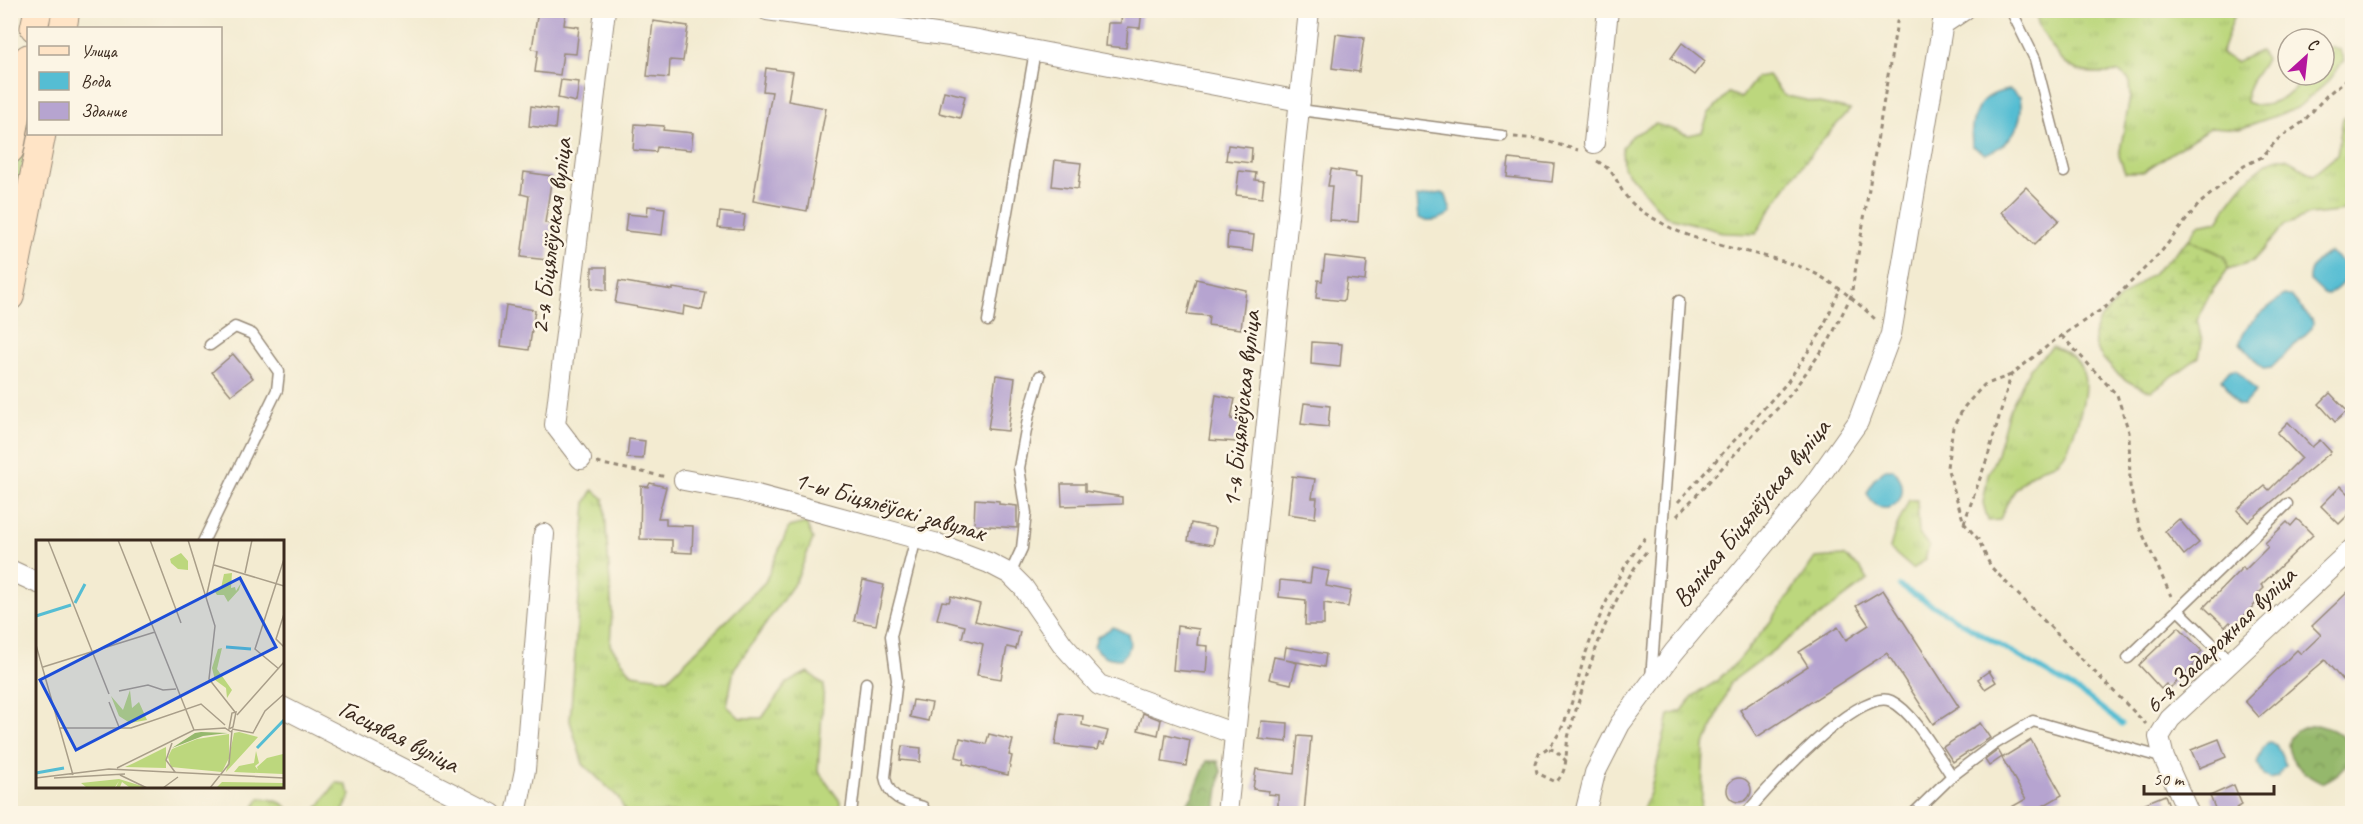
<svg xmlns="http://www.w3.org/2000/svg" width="2363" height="824" font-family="Caveat,sans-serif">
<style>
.grass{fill:url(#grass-tufts);stroke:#7c804e;stroke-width:1.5}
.forest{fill:url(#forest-crowns);stroke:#687145;stroke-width:1.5}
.wetland{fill:url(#wetland-marsh);stroke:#7c804e;stroke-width:1.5}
.water{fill:#55bdd3;stroke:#487478;stroke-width:1.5}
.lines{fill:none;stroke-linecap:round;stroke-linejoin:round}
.stream{stroke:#55bdd3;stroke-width:5}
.building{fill:#b6a4d0}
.lane-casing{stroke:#978a78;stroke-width:13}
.street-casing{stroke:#978a78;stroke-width:22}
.secondary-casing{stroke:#978a78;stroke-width:29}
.path{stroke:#978a78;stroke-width:3;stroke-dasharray:4.5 4.5;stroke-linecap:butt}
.lane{stroke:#fff;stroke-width:10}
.street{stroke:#fff;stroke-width:20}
.secondary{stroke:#ffe4c6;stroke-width:27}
.labels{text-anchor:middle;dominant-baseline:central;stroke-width:5;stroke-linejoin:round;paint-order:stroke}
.street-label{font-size:26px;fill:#3b2a1e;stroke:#fcf5e5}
.inset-river{fill:none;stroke:#55bdd3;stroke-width:3}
.inset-road{fill:none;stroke:#a99e89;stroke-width:1.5}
.view{fill:#1d4ed8;fill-opacity:0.15;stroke:#1d4ed8;stroke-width:3}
.inset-edge{fill:none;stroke:#3b2a1e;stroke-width:3}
</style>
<defs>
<pattern id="grass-tufts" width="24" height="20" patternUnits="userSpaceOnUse" patternTransform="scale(1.5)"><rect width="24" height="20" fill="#bcd77d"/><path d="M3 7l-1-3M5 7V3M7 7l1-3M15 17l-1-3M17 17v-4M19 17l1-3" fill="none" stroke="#a2b96c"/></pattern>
<pattern id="forest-crowns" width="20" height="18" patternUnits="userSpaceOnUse" patternTransform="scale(1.5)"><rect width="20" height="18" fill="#95b86c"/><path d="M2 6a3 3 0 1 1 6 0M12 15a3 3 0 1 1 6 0" fill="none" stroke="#7b9658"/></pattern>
<pattern id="wetland-marsh" width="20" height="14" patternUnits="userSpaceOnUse" patternTransform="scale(1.5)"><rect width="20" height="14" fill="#bcd77d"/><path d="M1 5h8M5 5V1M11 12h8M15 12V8" fill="none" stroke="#a2b96c"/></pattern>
</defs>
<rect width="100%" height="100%" fill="#fcf5e5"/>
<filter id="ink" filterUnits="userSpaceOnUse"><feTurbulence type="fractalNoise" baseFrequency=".0167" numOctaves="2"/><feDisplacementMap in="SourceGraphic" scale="12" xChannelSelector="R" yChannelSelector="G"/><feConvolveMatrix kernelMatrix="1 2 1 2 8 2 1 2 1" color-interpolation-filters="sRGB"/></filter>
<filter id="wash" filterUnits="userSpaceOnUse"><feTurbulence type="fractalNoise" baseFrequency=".008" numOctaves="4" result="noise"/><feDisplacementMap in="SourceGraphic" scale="24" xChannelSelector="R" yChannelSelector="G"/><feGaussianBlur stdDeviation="1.35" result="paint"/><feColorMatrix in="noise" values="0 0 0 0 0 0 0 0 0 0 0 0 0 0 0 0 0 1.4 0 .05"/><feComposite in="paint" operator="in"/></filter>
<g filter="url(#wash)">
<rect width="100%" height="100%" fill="#f3ebd1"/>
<g class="grass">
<path d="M2036,11H2236L2221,54L2236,62L2260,51L2266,59C2257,77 2247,81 2246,102C2269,113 2294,94 2306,75H2324V51L2332,46L2339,50L2344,60L2329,81L2297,108L2239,129L2211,127L2143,172H2125L2119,156L2130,97L2129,80L2119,72C2082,76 2068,73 2048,41C2041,30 2036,23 2036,11Z"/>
<path d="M1768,75L1783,95L1850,110C1813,149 1782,188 1756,234L1726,233L1665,216L1623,167L1622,147L1633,135L1656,124L1689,135L1702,132L1709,113L1729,93L1741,98L1757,77Z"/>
<polygon points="28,103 28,134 11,234 11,199"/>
<path d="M2352,116V206L2338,212L2310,215L2285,225L2253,261L2228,269L2226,258C2214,249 2201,247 2189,239L2198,225L2218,221C2228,204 2262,153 2285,158C2294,160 2304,171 2313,175L2337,155L2343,118Z"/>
<path d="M2052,347C2094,360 2088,390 2077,424C2072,437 2069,451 2059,461C2054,467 2044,466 2038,470C2018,481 2007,499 2000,520L1988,521L1983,503L1988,475L1997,454L2008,413L2030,368Z"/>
<polygon points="593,490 604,499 612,612 610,645 632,674 668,679 765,582 789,527 806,523 813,539 796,581 734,669 727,706 740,718 762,718 787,683 808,672 824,685 818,771 840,801 841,813 626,813 618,797 583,764 570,721 586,502"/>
<path d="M1909,500H1917L1919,534L1929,546L1925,559L1913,569L1890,549C1893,531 1902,517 1909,500Z"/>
<polygon points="1844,556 1861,569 1868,580 1731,682 1704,747 1701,813 1641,813 1650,793 1669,715 1682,711 1693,696 1714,683 1737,662 1771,621 1815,558"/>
<polygon points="336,783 345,784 351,795 342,813 314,813"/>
<path d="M260,798C273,799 284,801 291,813H256L254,807Z"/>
</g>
<g class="forest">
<path d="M2317,725C2359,735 2362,765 2322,783C2291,771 2267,730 2317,725Z"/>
<polygon points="1207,761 1218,761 1221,771 1216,813 1179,813 1192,797"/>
</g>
<path class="wetland" d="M2189,239C2201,248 2214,249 2226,258L2228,269L2210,294L2197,320L2202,342L2199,357L2152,391C2132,386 2119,377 2106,362C2096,351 2090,339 2097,325C2107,305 2141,283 2159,268C2169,259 2179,248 2189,239Z"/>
<g class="water">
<path d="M2010,90L2020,97C2025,124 2010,146 1985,154L1972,146C1969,117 1978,93 2010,90Z"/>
<path d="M1442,193L1446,195L1451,212C1444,219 1429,223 1419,218L1417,197Z"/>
<path d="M2330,252L2350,268C2349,278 2335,293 2325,295L2309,280C2308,268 2320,256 2330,252Z"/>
<path d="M2284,295L2292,297L2313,322L2312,328L2271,368L2263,369L2240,343C2245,322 2267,309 2284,295Z"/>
<polygon points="2236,369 2256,391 2243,405 2238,405 2222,379 2230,370"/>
<path d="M1885,469H1893C1920,497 1881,527 1867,493L1874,479Z"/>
<path d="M1113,627L1128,634C1132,645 1129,651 1121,659C1108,659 1102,656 1094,646L1097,637Z"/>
<polygon points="2269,743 2276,745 2286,765 2277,777 2270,779 2263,774 2257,763 2263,747"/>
</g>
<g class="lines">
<polyline class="stream" points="1900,586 2086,696 2122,724"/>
</g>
<g id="blocks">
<g class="building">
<polygon points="538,10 566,10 564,25 579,27 576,54 563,53 560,75 535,72 538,50 532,49"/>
<polygon points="1122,10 1142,10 1140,28 1128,27 1126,48 1106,46 1108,23 1121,23"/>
<polygon points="653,21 688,26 683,61 670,60 669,78 647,76"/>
<polygon points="1336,34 1364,38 1359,72 1332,68"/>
<polygon points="1682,43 1705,61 1694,75 1671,58"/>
<polygon points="766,68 793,72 788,101 826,108 807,211 753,201 772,92 763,91"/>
<polygon points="561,80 579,82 576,102 558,98"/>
<polygon points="944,91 965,96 960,118 939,113"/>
<polygon points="531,106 557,110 555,129 529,126"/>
<polygon points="635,124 664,126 663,130 693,133 691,150 657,147 656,152 633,150"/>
<polygon points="1228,145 1252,148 1251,163 1226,160"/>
<polygon points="1509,159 1554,164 1552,182 1507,177"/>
<polygon points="1055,160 1081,163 1078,189 1052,186"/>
<polygon points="1331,169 1356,173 1355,177 1361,178 1358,222 1329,220 1332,186 1328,186"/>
<polygon points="1239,171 1256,173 1255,180 1264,181 1262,198 1236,195"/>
<polygon points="524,172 552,176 545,223 553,224 548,260 521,257 529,196 521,194"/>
<polygon points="2026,187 2059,220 2034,245 2001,212"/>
<polygon points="648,206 665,208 662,235 625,231 627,214 647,216"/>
<polygon points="720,212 745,215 743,230 718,228"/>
<polygon points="1228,232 1254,235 1252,251 1227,248"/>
<polygon points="1325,256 1367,261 1365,281 1347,279 1344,301 1316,298 1318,280 1322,281"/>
<polygon points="592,267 607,267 607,290 592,288"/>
<polygon points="1196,279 1246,290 1241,329 1208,325 1209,316 1187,314"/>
<polygon points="619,281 673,290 673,288 706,293 702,310 684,306 683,315 615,303"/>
<polygon points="506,305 535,310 529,350 501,346"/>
<polygon points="1312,342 1342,344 1340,367 1311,364"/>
<polygon points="233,354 253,378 231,395 212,372"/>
<polygon points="996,375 1015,378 1008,431 988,429"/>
<polygon points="2330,393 2347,411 2335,422 2319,404"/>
<polygon points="1216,395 1235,399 1231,419 1239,420 1237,442 1209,440"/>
<polygon points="1304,403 1330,406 1328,427 1301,424"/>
<polygon points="2288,422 2312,447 2320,440 2331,452 2248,522 2237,510 2265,486 2269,490 2301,458 2277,433"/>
<polygon points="629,439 645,441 643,459 627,458"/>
<polygon points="1292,476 1315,479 1312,498 1317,498 1315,518 1288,514"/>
<polygon points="650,483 666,487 658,518 666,518 666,525 693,526 692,553 672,552 672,540 640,539 641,486 648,487"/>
<polygon points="1061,484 1085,484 1085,491 1122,497 1122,504 1062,506"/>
<polygon points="2341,486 2352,497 2352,511 2339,524 2321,506"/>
<polygon points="975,499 999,501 999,504 1017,506 1017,528 974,525"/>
<polygon points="2179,519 2199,543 2184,555 2165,531"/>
<polygon points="2297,519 2313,535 2261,585 2264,588 2257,595 2260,599 2234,626 2230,622 2225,627 2204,607 2243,567 2245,570 2268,547 2265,543 2287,522 2291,526"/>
<polygon points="1191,523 1216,528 1213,545 1188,541"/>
<polygon points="1312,568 1329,571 1326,586 1351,591 1348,607 1324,603 1324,625 1305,625 1306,600 1279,597 1280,580 1310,583"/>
<polygon points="863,580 884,585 876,625 854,621"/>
<polygon points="2352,588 2352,671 2342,680 2325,660 2259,717 2245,701 2297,650 2301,654 2321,635 2312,626"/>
<polygon points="1883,590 1959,707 1933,724 1887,653 1757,737 1740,710 1808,666 1799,652 1838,627 1846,640 1869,625 1856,606"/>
<polygon points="951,596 980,604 975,621 1020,632 1016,649 1007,647 1001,679 977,675 983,644 962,638 965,626 937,619 942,601 949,602"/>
<polygon points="1177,626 1199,629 1197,645 1208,646 1206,673 1173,670"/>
<polygon points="2179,627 2202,651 2194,658 2197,662 2170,688 2166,684 2161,689 2139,665"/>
<polygon points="1286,647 1326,654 1324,667 1286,660 1297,663 1291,684 1269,679 1274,657 1284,659"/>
<polygon points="1989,671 1996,682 1985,689 1978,679"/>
<polygon points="913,700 932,703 928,721 910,717"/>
<polygon points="1060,713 1083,716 1082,725 1108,731 1104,745 1099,743 1097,750 1055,745"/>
<polygon points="1143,713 1161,720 1158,735 1138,730"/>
<polygon points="1261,721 1288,723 1287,742 1259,739"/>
<polygon points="1980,723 1990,738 1953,762 1943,747"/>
<polygon points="989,734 1013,740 1009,755 1012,756 1008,775 963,764 964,759 956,757 960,738 986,744"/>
<polygon points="1166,734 1190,740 1186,766 1162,762"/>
<polygon points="1298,736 1311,737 1304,813 1278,813 1278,795 1268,794 1269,791 1253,789 1256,769 1294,774"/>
<polygon points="2219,739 2226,757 2199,768 2191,750"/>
<polygon points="2031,740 2062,795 2031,813 2001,813 2026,799 2002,758"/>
<polygon points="902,746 921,748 920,762 900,760"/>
<polygon points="1998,750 2002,757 1989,766 1985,760"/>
<circle cx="1739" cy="790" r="12"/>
<polygon points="2234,785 2242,805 2237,808 2240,813 2217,813 2210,796"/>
<polygon points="2165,795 2172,813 2121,813"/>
</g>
</g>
</g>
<g filter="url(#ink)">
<use href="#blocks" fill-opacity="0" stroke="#978a78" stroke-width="1.5"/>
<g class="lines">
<defs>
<g id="lane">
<polyline points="2011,10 2035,59 2064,172"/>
<polyline points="1300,110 1502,136"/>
<polyline points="988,321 1035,51"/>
<path d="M916,538L891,636L897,680L885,777C889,799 904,802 923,807"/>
<polyline points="203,542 277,390 279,372 252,334 235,327 210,345"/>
<polyline points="1010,574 1022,548 1026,513 1019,468 1029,414 1040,376"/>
<polyline points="2178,610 2232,663"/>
<polyline points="2128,658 2287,504"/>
<polyline points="1651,679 1679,301"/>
<polyline points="851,814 866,683"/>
<path d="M1746,814C1765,790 1859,686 1891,701C1914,712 1937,755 1952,776"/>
<polyline points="1913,814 1952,776 1993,745 2033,721 2164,758"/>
</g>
<g id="street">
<polyline points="767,10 978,40 1300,101"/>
<polyline points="1943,24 1964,10"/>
<polyline points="1594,143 1608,10"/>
<polyline points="581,459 555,425 605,10"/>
<polyline points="684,480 742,491 938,544 989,563 1010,574 1023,587 1063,645 1099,685 1235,734"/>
<polyline points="10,570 38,583"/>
<polyline points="282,707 492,814"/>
<polyline points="516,814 525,770 544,534"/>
<polyline points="1227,814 1309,10"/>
<polyline points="1585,814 1595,773 1620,724 1674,652 1812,487 1858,422 1891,334 1945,10"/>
<polyline points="2189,814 2164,758 2159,737 2170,719 2352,549"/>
</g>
<g id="secondary">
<polyline points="34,28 38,10"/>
<polyline points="63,28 66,10"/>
<polyline points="10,150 28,58"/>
<polyline points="10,297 42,134"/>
</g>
</defs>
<use href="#lane" class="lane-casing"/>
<use href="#street" class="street-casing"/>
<use href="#secondary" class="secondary-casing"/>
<g class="path">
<polyline points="1514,137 1538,139 1578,150"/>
<path d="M1597,161C1617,173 1613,177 1625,195C1636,210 1653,218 1669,227C1707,246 1752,251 1792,264C1823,273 1852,297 1875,319"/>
<polyline points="2062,336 2117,395 2129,432 2130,486 2139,526 2171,596"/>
<polyline points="2011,375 1984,385 1965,406 1953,427 1947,467 1964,523 1978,539 1991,567 2146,724"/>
<polyline points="597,463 667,477"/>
<polyline points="1678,502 1786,384 1820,334 1840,289"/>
<polyline points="1677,516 1789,396 1829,341 1851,296 1899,10"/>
<polyline points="1964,523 1988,456 2011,375 2055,340 2107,306 2161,252 2199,204 2244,166 2262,157 2277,140 2303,122 2327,95 2352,75"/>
<path d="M1646,552C1609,598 1585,678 1569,734C1564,751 1570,769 1556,782L1537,773L1535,764L1539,753C1567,742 1576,682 1585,655C1591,639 1597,623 1604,607C1615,582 1629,557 1647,536"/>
<polyline points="1549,749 1555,750 1566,761"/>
</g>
<use href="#lane" class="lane"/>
<use href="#street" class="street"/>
<use href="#secondary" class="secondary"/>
</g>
</g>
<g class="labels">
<g class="street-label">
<text transform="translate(551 236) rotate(-83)">2-я Біцялёўская вуліца</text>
<text transform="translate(1241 409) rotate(-84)">1-я Біцялёўская вуліца</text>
<text transform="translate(890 506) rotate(16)">1-ы Біцялёўскі завулак</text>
<text transform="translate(1751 513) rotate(-51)">Вялікая Біцялёўская вуліца</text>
<text transform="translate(2220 640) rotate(-44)">6-я Задарожная вуліца</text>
<text transform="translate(399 736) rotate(27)">Гасцявая вуліца</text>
</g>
</g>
<g transform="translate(36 540)">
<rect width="248" height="248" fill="#f3ebd1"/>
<path d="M145,13L152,21V30L142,29L135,23L134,19ZM196,33L195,48L199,47L200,51L205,43L203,50L192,62L188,55H181L177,49L185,48L188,34ZM186,108L181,129L196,150L191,158L190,148L179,140L176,128L182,109ZM94,150L96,168L103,162L111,180L94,183L83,176L75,156L87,170ZM203,192L222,197L190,232L198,193ZM193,194V218L186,232L135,227L132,217L136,209L161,199ZM130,207V228L89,227L98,223ZM220,211L223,223L219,226L222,230L221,227L231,218L247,214V234L198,232L203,226L218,223ZM83,239L109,247H93L86,242L84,247H80L83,241L79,247H50L45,243ZM186,242L247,243V247H181Z" fill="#bcd77d"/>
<path d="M159,193L165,192L192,193L167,196L136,208Z" fill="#95b86c"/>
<path class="inset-river" d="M39,63L49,44M0,76L35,65M190,107L215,109M221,208L248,180M0,233L28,228"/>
<path class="inset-road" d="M12,0L73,154M82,0L158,190M114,0L145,83M152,0L179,86L173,139L199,172M178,25L248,46M209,33L216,0M170,58L183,0M248,74L240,99L248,107M0,105L37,235M7,127L119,92M243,129L219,109L248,19M83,151L112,145L127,150L140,149M73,162L83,187M200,172L197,187L193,189L196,173ZM201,175L248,122M24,188H95L165,164L189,185M196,189L217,193L229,171L248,154M136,203L130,220L139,232M81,228L158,190L189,188L195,192M84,235L111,248M0,238L73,229L248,238M18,238L89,234M18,248H44M127,248L142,237M174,248L193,224L196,190"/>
<path class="view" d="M204,38L240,107L40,210L4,140Z"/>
<rect width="248" height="248" class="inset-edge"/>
</g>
<rect width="2363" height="824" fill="none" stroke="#fcf5e5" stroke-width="36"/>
<rect x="27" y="27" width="195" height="108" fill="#fcf5e5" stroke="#afa495" stroke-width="1.5"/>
<rect x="39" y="46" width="30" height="9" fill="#ffe4c6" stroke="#afa495" stroke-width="1.5"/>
<text x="81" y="57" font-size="18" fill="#3b2a1e">Улица</text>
<rect x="39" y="72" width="30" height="18" fill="#55bdd3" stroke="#afa495" stroke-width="1.5"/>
<text x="81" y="87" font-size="18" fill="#3b2a1e">Вода</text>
<rect x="39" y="102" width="30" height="18" fill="#b6a4d0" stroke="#afa495" stroke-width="1.5"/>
<text x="81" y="117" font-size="18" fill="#3b2a1e">Здание</text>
<g transform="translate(2306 57) rotate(27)"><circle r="28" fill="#fcf5e5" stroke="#afa495" stroke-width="1.5"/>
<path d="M0-4.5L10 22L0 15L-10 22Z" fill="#b5179e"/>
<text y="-9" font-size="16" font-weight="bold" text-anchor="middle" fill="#3b2a1e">С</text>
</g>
<path d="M2144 785v9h130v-9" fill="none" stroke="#3b2a1e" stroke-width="3"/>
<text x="2153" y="785" font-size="18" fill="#3b2a1e" stroke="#fcf5e5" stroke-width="4.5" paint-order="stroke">50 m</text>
</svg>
